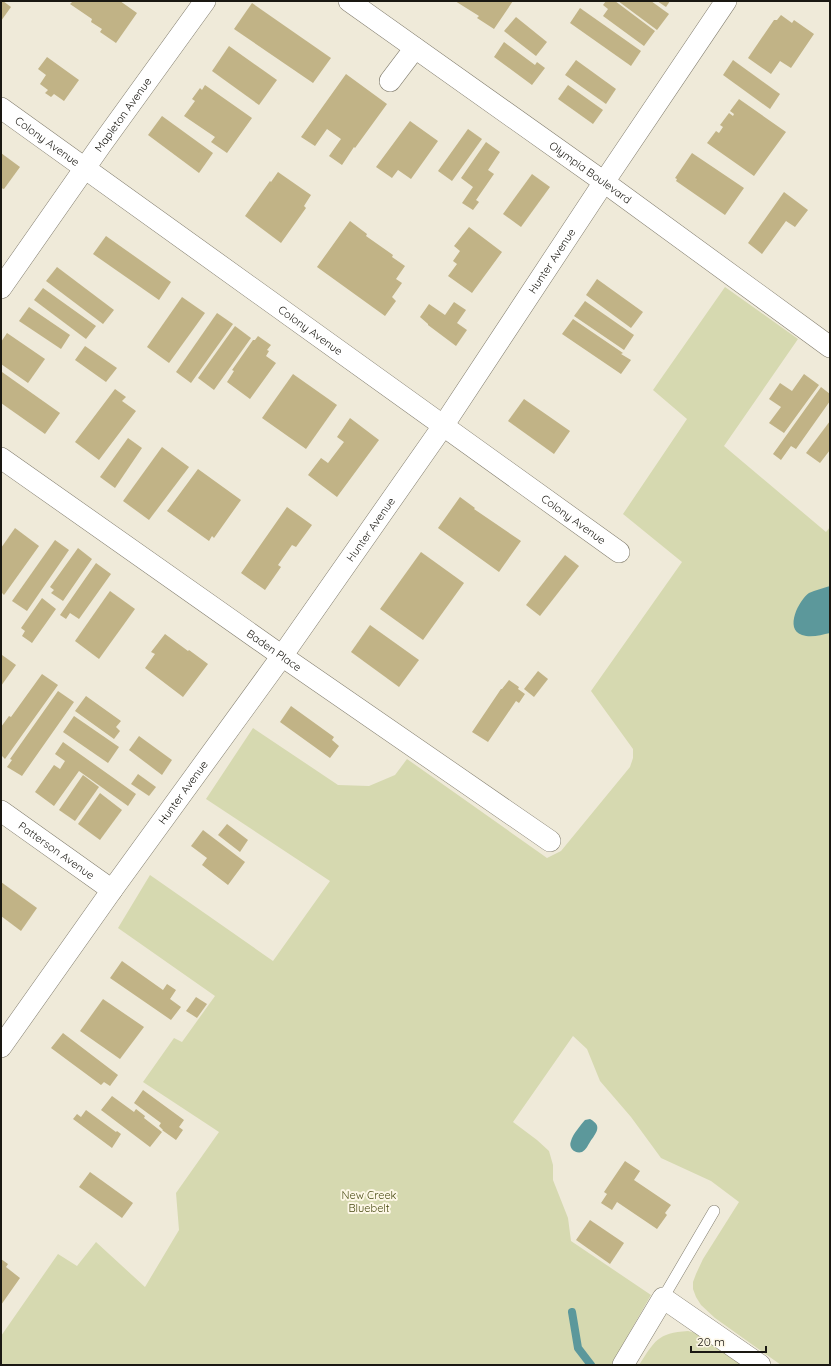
<svg xmlns="http://www.w3.org/2000/svg" width="831" height="1366" font-family="Quicksand,sans-serif">
<style>
.green{fill:#d6d9b0}
.water{fill:#5c989b}
.lines{fill:none;stroke-linecap:round;stroke-linejoin:round}
.stream{stroke:#5c989b;stroke-width:8}
.building{fill:#c1b386}
.lane-casing{stroke:#837e6f;stroke-width:12}
.street-casing{stroke:#837e6f;stroke-width:22}
.lane{stroke:#fff;stroke-width:11}
.street{stroke:#fff;stroke-width:21}
.labels{text-anchor:middle;dominant-baseline:central;stroke-width:4;stroke-linejoin:round;paint-order:stroke}
.street-label{font-size:11px;fill:#1a1812;stroke:#fdf7e6}
.park-label{font-size:11px;fill:#494b14;stroke:#fdf7e6}
</style>
<rect width="100%" height="100%" fill="#efead9"/>
<g class="green">
<polygon points="725,287 798,339 724,446 826,532 830,527 830,1365 781,1365 715,1318 701,1305 696,1297 693,1289 693,1282 696,1274 703,1259 739,1202 711,1181 661,1158 631,1117 600,1081 587,1049 573,1036 513,1122 537,1140 549,1151 553,1165 553,1180 568,1218 571,1241 651,1295 611,1365 1,1365 1,1336 58,1254 77,1266 96,1242 145,1287 179,1230 176,1193 219,1132 143,1082 174,1038 182,1042 215,996 118,928 150,875 273,961 330,881 206,799 253,728 338,785 369,786 395,775 407,759 547,858 561,851 630,767 633,758 633,749 591,691 682,562 623,514 687,419 653,390"/>
<path d="M688,1331L700,1334L746,1365H639C655,1341 657,1333 688,1331Z"/>
</g>
<g class="water">
<path d="M830,586V633C821,635 811,638 802,635C784,629 799,600 809,593C815,590 824,588 830,586Z"/>
<path d="M590,1119C603,1126 596,1133 590,1142C588,1145 586,1150 582,1152C575,1154 568,1148 571,1141C573,1134 580,1126 585,1120Z"/>
</g>
<g class="lines">
<polyline class="stream" points="572,1312 578,1348 591,1365"/>
</g>
<g class="building">
<polygon points="1,1 3,1 11,7 1,21"/>
<polygon points="73,1 120,1 137,13 116,43 100,32 102,29 91,22 92,19 70,4"/>
<polygon points="455,1 513,1 494,29 477,18 479,16"/>
<polygon points="606,1 615,1 655,31 644,46 603,16 608,9 603,5"/>
<polygon points="618,1 651,1 669,14 657,30"/>
<polygon points="657,1 670,1 666,7"/>
<polygon points="252,3 331,58 313,83 234,29"/>
<polygon points="580,8 641,51 631,66 570,23"/>
<polygon points="781,15 792,23 794,20 814,34 791,68 780,61 771,74 748,58 774,20 777,20"/>
<polygon points="516,17 547,42 536,56 504,31"/>
<polygon points="504,42 535,65 537,62 545,68 532,85 494,57"/>
<polygon points="229,46 277,80 259,105 212,71"/>
<polygon points="47,57 79,80 64,101 54,94 51,97 45,93 48,90 40,84 46,75 38,69"/>
<polygon points="576,60 616,89 606,104 565,75"/>
<polygon points="733,60 780,94 770,109 723,75"/>
<polygon points="346,74 387,104 355,148 354,147 342,165 329,156 341,139 327,129 315,146 301,137"/>
<polygon points="205,85 252,118 227,153 211,142 215,137 184,116 195,101 192,99 200,88 202,90"/>
<polygon points="568,85 603,110 593,124 558,99"/>
<polygon points="739,99 786,132 754,176 707,143 716,131 719,133 723,127 720,125 729,113 733,116 734,114 730,111"/>
<polygon points="162,116 213,153 199,173 148,135"/>
<polygon points="410,121 438,141 411,179 398,170 392,178 376,167"/>
<polygon points="468,129 482,139 452,181 438,171"/>
<polygon points="486,142 500,152 488,170 494,174 476,200 479,202 473,210 462,203 473,187 461,178"/>
<polygon points="1,153 20,167 4,189 1,188"/>
<polygon points="692,153 744,188 725,215 676,181 677,179 675,178"/>
<polygon points="278,172 311,195 304,206 306,208 281,243 245,216 270,181 271,182"/>
<polygon points="532,174 550,187 521,227 503,214"/>
<polygon points="784,192 808,210 795,227 786,221 762,254 748,243"/>
<polygon points="350,221 367,234 366,236 393,255 392,257 405,266 396,279 402,283 392,297 396,301 385,316 317,267"/>
<polygon points="469,227 502,252 472,293 448,276 457,264 453,261 460,251 454,246"/>
<polygon points="106,236 171,282 159,300 93,254"/>
<polygon points="57,267 114,310 103,324 46,281"/>
<polygon points="597,279 643,312 631,328 586,295"/>
<polygon points="43,288 96,326 86,339 34,300"/>
<polygon points="182,297 205,313 169,363 147,347"/>
<polygon points="585,301 634,335 624,350 574,316"/>
<polygon points="454,302 466,310 457,323 467,330 456,346 428,325 428,324 420,317 429,304 445,315"/>
<polygon points="29,307 70,335 61,349 19,321"/>
<polygon points="217,313 233,324 191,383 176,372"/>
<polygon points="573,319 623,353 621,354 631,360 621,374 562,334"/>
<polygon points="235,326 251,338 214,390 198,378"/>
<polygon points="7,333 45,359 28,383 1,364 1,342"/>
<polygon points="258,336 271,345 267,350 269,351 266,356 276,363 250,399 227,382 234,371 232,370 253,340 255,340"/>
<polygon points="85,346 117,368 106,382 75,360"/>
<polygon points="2,372 60,413 45,434 1,403"/>
<polygon points="293,374 337,405 306,449 262,418"/>
<polygon points="804,374 819,385 784,433 769,423 781,407 769,399 780,383 792,391"/>
<polygon points="821,387 830,394 830,401 796,449 791,446 781,460 773,454"/>
<polygon points="115,389 126,397 122,401 136,411 99,460 75,442"/>
<polygon points="524,399 570,431 554,454 508,421"/>
<polygon points="350,418 379,440 337,497 308,475 321,458 328,463 344,442 337,437"/>
<polygon points="830,421 830,450 820,463 806,453"/>
<polygon points="128,438 142,448 115,488 100,477"/>
<polygon points="162,447 189,467 149,520 123,501"/>
<polygon points="198,469 241,500 214,538 212,536 209,541 167,511"/>
<polygon points="460,497 475,508 474,509 521,541 499,572 438,528"/>
<polygon points="287,507 312,525 296,547 292,545 278,565 281,567 265,590 241,573"/>
<polygon points="15,528 39,546 4,595 1,592 1,548"/>
<polygon points="55,540 69,550 27,611 12,601"/>
<polygon points="78,548 92,559 63,601 51,593 54,590 50,587"/>
<polygon points="421,552 464,583 423,640 380,609"/>
<polygon points="565,555 579,566 540,616 526,605"/>
<polygon points="96,563 111,574 79,619 70,613 66,619 60,615"/>
<polygon points="110,591 135,609 99,659 75,641"/>
<polygon points="42,598 56,609 32,643 22,636 25,631 21,628"/>
<polygon points="370,625 419,660 399,687 351,652"/>
<polygon points="165,634 188,651 189,650 208,664 183,697 145,668 155,654 151,652"/>
<polygon points="2,655 16,665 1,686 1,657"/>
<polygon points="538,671 548,679 534,697 524,689"/>
<polygon points="42,674 58,685 5,759 1,755 1,727 9,716 11,717"/>
<polygon points="509,680 519,687 518,689 525,694 519,703 516,701 488,742 472,732 501,689 502,689"/>
<polygon points="58,691 74,702 22,776 7,767 12,760 10,759"/>
<polygon points="86,696 121,721 116,727 120,731 114,739 75,711"/>
<polygon points="291,706 334,737 332,740 339,746 330,758 280,722"/>
<polygon points="74,716 119,747 108,763 63,732"/>
<polygon points="139,736 172,760 162,775 129,750"/>
<polygon points="63,742 136,794 128,806 79,771 54,806 35,792 54,765 60,769 65,761 55,754"/>
<polygon points="138,774 156,787 149,796 131,784"/>
<polygon points="83,775 99,787 75,821 59,810"/>
<polygon points="100,793 122,810 100,840 78,824"/>
<polygon points="227,824 248,840 240,852 218,835"/>
<polygon points="203,830 245,862 228,885 202,865 207,858 191,846"/>
<polygon points="1,882 37,908 21,931 1,916"/>
<polygon points="122,961 163,990 167,984 176,990 170,999 181,1007 171,1020 110,978"/>
<polygon points="196,997 207,1004 197,1018 186,1011"/>
<polygon points="103,999 144,1027 120,1059 80,1031"/>
<polygon points="63,1033 118,1075 110,1086 104,1082 101,1085 51,1048"/>
<polygon points="143,1090 184,1120 179,1127 183,1130 176,1140 162,1130 163,1130 159,1126 161,1123 134,1103"/>
<polygon points="112,1096 134,1112 136,1109 145,1116 144,1118 162,1132 150,1147 101,1110"/>
<polygon points="86,1110 116,1132 117,1131 121,1134 112,1148 73,1119 77,1114 81,1117"/>
<polygon points="625,1161 640,1171 634,1180 671,1205 665,1213 667,1215 657,1229 617,1202 612,1210 601,1203 607,1194 604,1192"/>
<polygon points="90,1172 133,1203 122,1218 79,1187"/>
<polygon points="590,1220 624,1243 610,1264 576,1240"/>
<polygon points="1,1259 8,1264 6,1267 20,1278 1,1305"/>
</g>
<g class="lines">
<defs>
<polyline id="lane" points="663,1298 714,1211"/>
<g id="street">
<path id="s1" d="M349,1L604,182L830,347"/>
<polyline points="390,81 415,48"/>
<path id="s2" d="M1,108L619,552"/>
<path id="s3" d="M1,288L101,145L205,1"/>
<path id="s4" d="M1,458L282,656L550,841"/>
<path id="s5" d="M1,811L112,890"/>
<path id="s6" d="M1,1047L112,890L282,656L443,426L604,182L726,1"/>
<polyline points="623,1365 663,1298 760,1365"/>
</g>
</defs>
<use href="#lane" class="lane-casing"/>
<use href="#street" class="street-casing"/>
<use href="#lane" class="lane"/>
<use href="#street" class="street"/>
</g>
<g class="labels">
<g class="street-label">
<text stroke="none"><textPath href="#s3" startOffset="212">Mapleton Avenue</textPath></text>
<text stroke="none"><textPath href="#s2" startOffset="57">Colony Avenue</textPath></text>
<text stroke="none"><textPath href="#s1" startOffset="296">Olympia Boulevard</textPath></text>
<text stroke="none"><textPath href="#s6" startOffset="960">Hunter Avenue</textPath></text>
<text stroke="none"><textPath href="#s2" startOffset="381">Colony Avenue</textPath></text>
<text stroke="none"><textPath href="#s2" startOffset="705">Colony Avenue</textPath></text>
<text stroke="none"><textPath href="#s6" startOffset="636">Hunter Avenue</textPath></text>
<text stroke="none"><textPath href="#s4" startOffset="334">Baden Place</textPath></text>
<text stroke="none"><textPath href="#s6" startOffset="313">Hunter Avenue</textPath></text>
<text stroke="none"><textPath href="#s5" startOffset="68">Patterson Avenue</textPath></text>
</g>
<g class="park-label">
<text x="369" y="1195">New Creek<tspan x="369" dy="13">Bluebelt</tspan></text>
</g>
</g>
<rect width="831" height="1366" fill="none" stroke="#1a1812" stroke-width="4"/>
<path d="M691 1346v6h75v-6" fill="none" stroke="#1a1812" stroke-width="2"/>
<text x="697" y="1346" font-size="12" fill="#1a1812" stroke="#fdf7e6" stroke-width="3" paint-order="stroke">20 m</text>
</svg>
